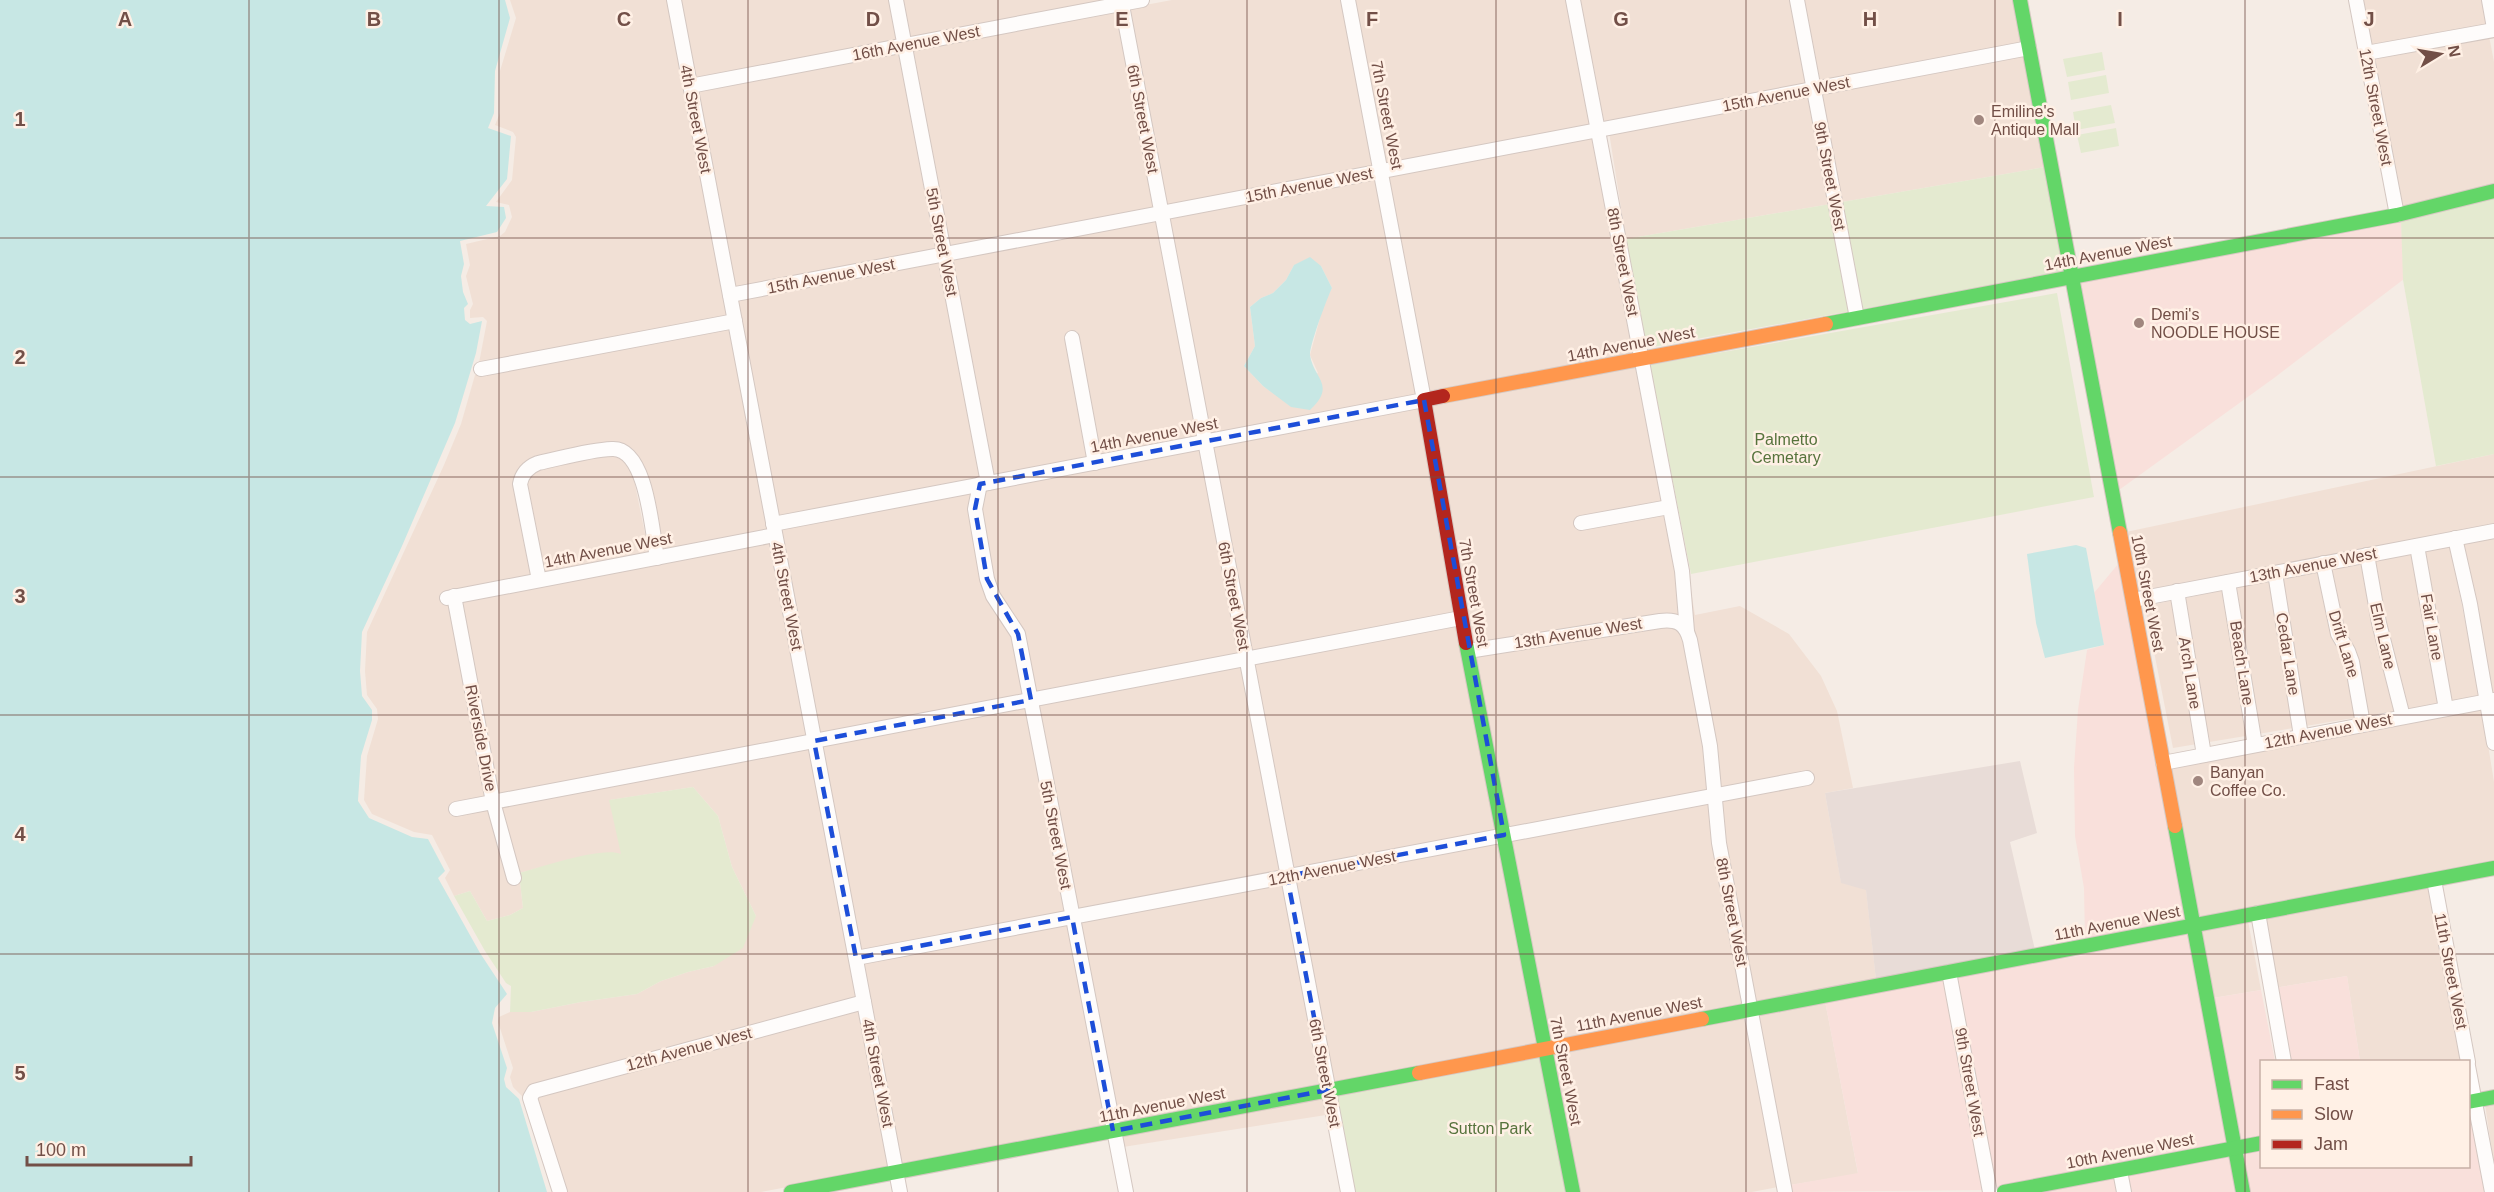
<svg xmlns="http://www.w3.org/2000/svg" width="2494" height="1192" font-family="Helvetica,sans-serif">
<style>
.residential{fill:#f1e0d5;fill-rule:evenodd}
.commercial{fill:#f9e0db}
.industrial{fill:#e8dcd7}
.green{fill:#e4ead0}
.water{fill:#c7e7e4}
.lines{fill:none;stroke-linecap:round;stroke-linejoin:round}
.street-casing{stroke:#d4c7c1;stroke-width:16}
.fast-casing{stroke:#d6c8c2;stroke-width:16}
.slow-casing{stroke:#d6c8c2;stroke-width:16}
.jam-casing{stroke:#d6c8c2;stroke-width:16}
.street{stroke:#fefcfb;stroke-width:14}
.fast{stroke:#63d668;stroke-width:14}
.slow{stroke:#ff974d;stroke-width:14}
.jam{stroke:#b3261e;stroke-width:14}
.marked{fill:none;stroke:#1d4ed8;stroke-width:4.5;stroke-dasharray:12 8;stroke-linejoin:round}
.grid{fill:none;stroke:#724f47;stroke-width:1.5;stroke-opacity:0.55}
.poi-dot{fill:#a0867e;stroke:#fff0e5;stroke-width:2}
.labels{text-anchor:middle;dominant-baseline:central;stroke-width:5;stroke-linejoin:round;paint-order:stroke}
.street-label{font-size:16px;fill:#724f47;stroke:#fff0e5}
.poi-label{font-size:16px;fill:#724f47;stroke:#fff0e5;text-anchor:start}
.park-label{font-size:16px;fill:#56733c;stroke:#fff0e5}
.grid-label{font-size:20px;text-anchor:middle;font-weight:bold;fill:#724f47;stroke:#fff0e5;stroke-width:5;stroke-linejoin:round;paint-order:stroke}
</style>
<rect width="100%" height="100%" fill="#f5ece5"/>
<g class="residential">
<polygon points="510,0 667,0 727,316 479,363 487,321 483,317 470,318 470,310 473,304 466,276 470,265 466,244 500,236 505,232 512,217 509,205 496,202 512,180 516,137 513,132 495,125 500,113 500,71 516,18"/>
<polygon points="680,0 890,0 898,41 695,79"/>
<polygon points="903,0 1111,0 910,38"/>
<polygon points="1172,0 1342,0 1373,167 1167,206 1129,8"/>
<polygon points="1354,0 1567,0 1590,126 1386,165"/>
<polygon points="1580,0 1790,0 1806,85 1603,123"/>
<polygon points="1803,0 2014,0 2022,44 1819,82"/>
<polygon points="2362,0 2482,0 2487,25 2371,46"/>
<polygon points="1116,11 1154,209 950,248 912,49"/>
<polygon points="2489,36 2494,62 2494,186 2402,208 2373,57"/>
<polygon points="900,52 937,250 735,288 697,90"/>
<polygon points="2024,55 2045,167 1626,239 1609,132"/>
<polygon points="1593,137 1634,354 1429,393 1388,176"/>
<path d="M1375,178L1417,396L1210,435L1169,217ZM1294,265L1321,266L1332,288L1324,303L1310,355L1318,373L1273,393L1263,386L1244,366L1255,346L1250,307L1261,298L1273,293L1286,280Z"/>
<polygon points="1156,220 1198,438 1100,456 1077,331 1065,334 1088,458 993,476 952,259"/>
<polygon points="939,261 981,479 778,517 737,299"/>
<polygon points="729,327 768,531 662,551 644,465 633,449 625,445 611,443 524,464 531,576 440,593 442,604 449,603 486,798 449,805 451,816 488,809 510,884 520,882 523,908 510,915 487,921 470,891 454,896 445,878 450,870 432,835 414,832 372,814 364,800 367,756 378,719 377,709 367,695 365,671 367,632 444,465 461,424 475,375"/>
<polygon points="1636,365 1662,502 1574,519 1576,530 1664,513 1675,572 1679,616 1659,615 1619,620 1584,628 1473,644 1431,405"/>
<polygon points="1419,407 1454,614 1251,652 1212,446"/>
<polygon points="1200,449 1239,655 1036,693 1024,633 1013,612 999,593 994,577 981,509 986,489"/>
<polygon points="612,454 620,456 632,470 649,553 544,573 527,484 531,474 540,469"/>
<polygon points="2494,454 2494,525 2138,593 2126,532"/>
<polygon points="972,492 981,580 987,599 1012,636 1024,696 820,734 780,528"/>
<polygon points="2494,536 2494,694 2492,694 2463,542"/>
<polygon points="770,542 807,737 498,796 462,600"/>
<polygon points="2450,545 2480,697 2173,748 2145,606"/>
<polygon points="1689,578 1695,615 1740,606 1789,634 1821,676 1837,711 1853,788 1825,793 1841,882 1866,889 1876,980 1756,1002 1725,842 1721,800 1814,782 1812,771 1720,788 1693,630"/>
<polygon points="1456,625 1496,831 1293,870 1253,664"/>
<polygon points="1660,626 1676,627 1681,633 1703,747 1707,791 1509,829 1475,655"/>
<polygon points="1241,666 1280,872 1077,911 1038,704"/>
<polygon points="1026,707 1065,913 861,952 822,745"/>
<polygon points="2482,708 2494,782 2494,863 2198,919 2170,767"/>
<polygon points="809,748 857,998 539,1083 526,1090 523,1097 513,1087 510,1077 513,1068 498,1022 499,1017 510,1012 531,1012 581,1002 637,994 661,981 688,972 714,966 756,916 732,867 718,816 693,787 610,800 622,855 589,855 519,873 501,807"/>
<polygon points="1708,802 1712,844 1744,1005 1550,1042 1511,840"/>
<polygon points="1498,842 1538,1044 1333,1083 1295,881"/>
<polygon points="1282,883 1321,1086 1118,1124 1080,922"/>
<polygon points="2429,887 2461,1061 2360,1061 2347,976 2274,988 2261,918"/>
<polygon points="2248,921 2261,990 2213,998 2200,930"/>
<polygon points="1067,924 1106,1126 902,1165 863,963"/>
<polygon points="1825,1001 1858,1174 1790,1185 1759,1013"/>
<polygon points="859,1010 889,1168 761,1192 567,1192 536,1097"/>
<polygon points="1746,1016 1778,1187 1752,1192 1579,1192 1552,1053"/>
<polygon points="1323,1097 1326,1115 1123,1147 1121,1135"/>
<polygon points="2494,1103 2494,1166 2485,1104"/>
</g>
<g class="commercial">
<polygon points="2401,220 2404,279 2274,378 2119,490 2079,281"/>
<polygon points="2119,563 2186,921 2085,940 2084,888 2075,836 2074,768 2078,710 2087,650 2104,645 2094,593"/>
<polygon points="2188,932 2227,1143 1996,1188 1957,976 2086,955 2086,952"/>
<polygon points="2347,976 2360,1061 2288,1061 2274,988"/>
<polygon points="1944,979 1983,1190 1792,1192 1790,1185 1858,1173 1825,1001"/>
<polygon points="2261,990 2275,1061 2262,1062 2261,1136 2240,1141 2213,998"/>
<polygon points="2468,1107 2486,1192 2249,1192 2242,1152 2261,1148 2262,1166 2468,1166"/>
<polygon points="2229,1154 2236,1192 2130,1192 2127,1175"/>
<polygon points="2115,1177 2117,1192 2039,1192"/>
</g>
<polygon class="industrial" points="2020,761 2037,833 2010,842 2035,950 1876,980 1866,890 1841,883 1825,793"/>
<g class="green">
<polygon points="2102,52 2105,70 2067,77 2063,59"/>
<polygon points="2106,75 2109,93 2071,100 2068,82"/>
<polygon points="2111,105 2115,123 2076,130 2073,112"/>
<polygon points="2116,128 2119,146 2081,153 2077,135"/>
<polygon points="2045,167 2065,272 1647,348 1626,239"/>
<polygon points="2494,197 2494,454 2436,466 2403,280 2401,220"/>
<polygon points="2057,293 2094,497 1691,574 1650,365"/>
<path d="M693,787L718,816L732,867L756,916L743,948L714,966L688,972L661,981L637,994L581,1002L531,1012H510L511,986L506,983L485,951L454,896L470,891L487,921L510,915L523,908L519,873C541,867 603,846 621,854L609,800Z"/>
<polygon points="1542,1053 1569,1192 1355,1192 1334,1094"/>
</g>
<g class="water">
<polygon points="0,0 505,0 510,18 495,71 494,113 488,128 511,136 507,179 486,206 504,207 506,218 497,232 460,241 464,264 461,276 463,292 468,304 464,308 465,320 470,324 482,321 476,353 455,423 402,546 362,632 360,671 362,696 372,710 372,720 361,756 358,801 369,818 412,837 428,839 445,871 438,878 480,953 507,994 495,1008 492,1023 507,1068 504,1079 506,1087 519,1099 547,1192 0,1192"/>
<path d="M1310,257L1321,266L1332,288C1327,298 1309,347 1310,355C1313,378 1337,385 1310,410L1291,407L1263,386L1244,366L1255,346L1250,307L1261,298L1273,293L1286,280L1294,265Z"/>
<polygon points="2076,545 2086,548 2104,645 2045,658 2036,623 2027,554"/>
</g>
<g class="lines">
<defs>
<g id="street">
<polyline points="674,0 900,1192"/>
<polyline points="896,0 988,483"/>
<polyline points="1121,0 1348,1192"/>
<polyline points="1573,0 1682,571 1687,631"/>
<polyline points="1797,0 1857,318"/>
<polyline points="2356,0 2397,215"/>
<polyline points="2489,0 2494,28"/>
<polyline points="2366,53 2494,30"/>
<polyline points="690,86 1142,0"/>
<polyline points="730,295 2029,48"/>
<polyline points="1072,338 1095,463"/>
<polyline points="481,369 735,321"/>
<polyline points="980,484 975,509 987,579 993,596 1018,634 1126,1192"/>
<polyline points="1581,523 1669,507"/>
<polyline points="773,524 1424,400 1348,0"/>
<polyline points="2455,538 2470,604 2494,743"/>
<polyline points="2417,546 2446,709"/>
<polyline points="2367,555 2379,623 2403,717"/>
<polyline points="2323,563 2338,634 2348,651 2352,662 2363,724"/>
<polyline points="2275,573 2301,736"/>
<path d="M539,580L520,484C522,473 528,467 538,463C562,458 588,450 612,449C647,447 652,532 657,558"/>
<polyline points="2228,582 2255,745"/>
<polyline points="2177,591 2204,755"/>
<polyline points="454,596 493,802 514,878"/>
<polyline points="447,598 775,535"/>
<polyline points="2133,600 2494,531"/>
<path d="M1468,651L1660,621C1677,619 1685,623 1690,640L1710,746L1719,843L1785,1192"/>
<polyline points="2163,763 2494,700"/>
<polyline points="456,809 1461,618"/>
<polyline points="2434,880 2468,1062"/>
<polyline points="2258,913 2284,1062"/>
<polyline points="856,958 1807,778"/>
<polyline points="1949,972 1990,1192"/>
<polyline points="2468,1066 2492,1192"/>
<polyline points="2120,1171 2124,1192"/>
<polyline points="560,1192 530,1098 534,1091 864,1002"/>
</g>
<g id="fast">
<polyline points="2020,0 2120,533"/>
<polyline points="1826,324 2397,215 2494,191"/>
<polyline points="1466,643 1573,1192"/>
<polyline points="2175,826 2243,1192"/>
<polyline points="1702,1019 2494,868"/>
<polyline points="2468,1102 2494,1097"/>
<polyline points="791,1192 1419,1073"/>
<polyline points="2004,1192 2262,1143"/>
</g>
<g id="slow">
<polyline points="1443,396 1826,324"/>
<polyline points="2120,533 2175,826"/>
<polyline points="1419,1073 1702,1019"/>
</g>
<polyline id="jam" points="1443,396 1424,400 1466,643"/>
</defs>
<use href="#street" class="street-casing"/>
<use href="#fast" class="fast-casing"/>
<use href="#slow" class="slow-casing"/>
<use href="#jam" class="jam-casing"/>
<use href="#street" class="street"/>
<use href="#fast" class="fast"/>
<use href="#slow" class="slow"/>
<use href="#jam" class="jam"/>
</g>
<path class="marked" d="M1424,400L1504,835L1287,876L1328,1090L1113,1131L1072,917L856,958L814,741L1031,700L1018,634L987,579L975,509L980,484Z"/>
<path class="grid" d="M249,0V1192M499,0V1192M748,0V1192M998,0V1192M1247,0V1192M1496,0V1192M1746,0V1192M1995,0V1192M2245,0V1192M0,238H2494M0,477H2494M0,715H2494M0,954H2494"/>
<g class="poi-dot">
<circle cx="1979" cy="120" r="6"/>
<circle cx="2139" cy="323" r="6"/>
<circle cx="2198" cy="781" r="6"/>
</g>
<g class="labels">
<g class="street-label">
<text transform="translate(916 43) rotate(-11)">16th Avenue West</text>
<text transform="translate(1786 94) rotate(-11)">15th Avenue West</text>
<text transform="translate(2376 107) rotate(79)">12th Street West</text>
<text transform="translate(1387 115) rotate(79)">7th Street West</text>
<text transform="translate(696 119) rotate(79)">4th Street West</text>
<text transform="translate(1143 119) rotate(79)">6th Street West</text>
<text transform="translate(1830 176) rotate(79)">9th Street West</text>
<text transform="translate(1309 185) rotate(-11)">15th Avenue West</text>
<text transform="translate(942 242) rotate(79)">5th Street West</text>
<text transform="translate(2108 253) rotate(-11)">14th Avenue West</text>
<text transform="translate(1623 262) rotate(79)">8th Street West</text>
<text transform="translate(831 276) rotate(-11)">15th Avenue West</text>
<text transform="translate(1631 344) rotate(-11)">14th Avenue West</text>
<text transform="translate(1154 435) rotate(-11)">14th Avenue West</text>
<text transform="translate(608 550) rotate(-11)">14th Avenue West</text>
<text transform="translate(2313 565) rotate(-11)">13th Avenue West</text>
<text transform="translate(1474 593) rotate(80)">7th Street West</text>
<text transform="translate(2148 593) rotate(79)">10th Street West</text>
<text transform="translate(787 596) rotate(79)">4th Street West</text>
<text transform="translate(1234 596) rotate(79)">6th Street West</text>
<text transform="translate(2432 627) rotate(80)">Fair Lane</text>
<text transform="translate(1578 633) rotate(-9)">13th Avenue West</text>
<text transform="translate(2383 636) rotate(77)">Elm Lane</text>
<text transform="translate(2344 644) rotate(73)">Drift Lane</text>
<text transform="translate(2288 654) rotate(81)">Cedar Lane</text>
<text transform="translate(2242 663) rotate(81)">Beach Lane</text>
<text transform="translate(2190 673) rotate(81)">Arch Lane</text>
<text transform="translate(2328 731) rotate(-11)">12th Avenue West</text>
<text transform="translate(481 738) rotate(79)">Riverside Drive</text>
<text transform="translate(1056 835) rotate(79)">5th Street West</text>
<text transform="translate(1332 868) rotate(-11)">12th Avenue West</text>
<text transform="translate(1732 912) rotate(79)">8th Street West</text>
<text transform="translate(2117 923) rotate(-11)">11th Avenue West</text>
<text transform="translate(2451 971) rotate(79)">11th Street West</text>
<text transform="translate(1639 1014) rotate(-11)">11th Avenue West</text>
<text transform="translate(689 1049) rotate(-15)">12th Avenue West</text>
<text transform="translate(1566 1071) rotate(79)">7th Street West</text>
<text transform="translate(878 1073) rotate(79)">4th Street West</text>
<text transform="translate(1325 1073) rotate(79)">6th Street West</text>
<text transform="translate(1970 1082) rotate(80)">9th Street West</text>
<text transform="translate(1162 1105) rotate(-11)">11th Avenue West</text>
<text transform="translate(2130 1151) rotate(-11)">10th Avenue West</text>
</g>
<g class="poi-label">
<text x="1991" y="111">Emiline's<tspan x="1991" dy="18">Antique Mall</tspan></text>
<text x="2151" y="314">Demi's<tspan x="2151" dy="18">NOODLE HOUSE</tspan></text>
<text x="2210" y="772">Banyan<tspan x="2210" dy="18">Coffee Co.</tspan></text>
</g>
<g class="park-label">
<text x="1786" y="439">Palmetto<tspan x="1786" dy="18">Cemetary</tspan></text>
<text x="1490" y="1128">Sutton Park</text>
</g>
</g>
<g class="grid-label">
<text x="125" y="26">A</text>
<text x="374" y="26">B</text>
<text x="624" y="26">C</text>
<text x="873" y="26">D</text>
<text x="1122" y="26">E</text>
<text x="1372" y="26">F</text>
<text x="1621" y="26">G</text>
<text x="1870" y="26">H</text>
<text x="2120" y="26">I</text>
<text x="2369" y="26">J</text>
<text x="20" y="126">1</text>
<text x="20" y="364">2</text>
<text x="20" y="603">3</text>
<text x="20" y="841">4</text>
<text x="20" y="1080">5</text>
</g>
<rect x="2260" y="1060" width="210" height="108" fill="#fff0e5" stroke="#c7b0a6" stroke-width="1.5"/>
<rect x="2272" y="1080" width="30" height="9" fill="#63d668" stroke="#c7b0a6" stroke-width="1.5"/>
<text x="2314" y="1090" font-size="18" fill="#724f47">Fast</text>
<rect x="2272" y="1110" width="30" height="9" fill="#ff974d" stroke="#c7b0a6" stroke-width="1.5"/>
<text x="2314" y="1120" font-size="18" fill="#724f47">Slow</text>
<rect x="2272" y="1140" width="30" height="9" fill="#b3261e" stroke="#c7b0a6" stroke-width="1.5"/>
<text x="2314" y="1150" font-size="18" fill="#724f47">Jam</text>
<g transform="translate(2440 54) rotate(79)" stroke="#fff0e5" stroke-width="4.5" paint-order="stroke">
<path d="M0-4.5L10 22L0 15L-10 22Z" fill="#724f47"/>
<text y="-9" font-size="16" font-weight="bold" text-anchor="middle" fill="#724f47">N</text>
</g>
<path d="M27 1156v9h164v-9" fill="none" stroke="#724f47" stroke-width="3"/>
<text x="36" y="1156" font-size="18" fill="#724f47" stroke="#fff0e5" stroke-width="4.5" paint-order="stroke">100 m</text>
</svg>
